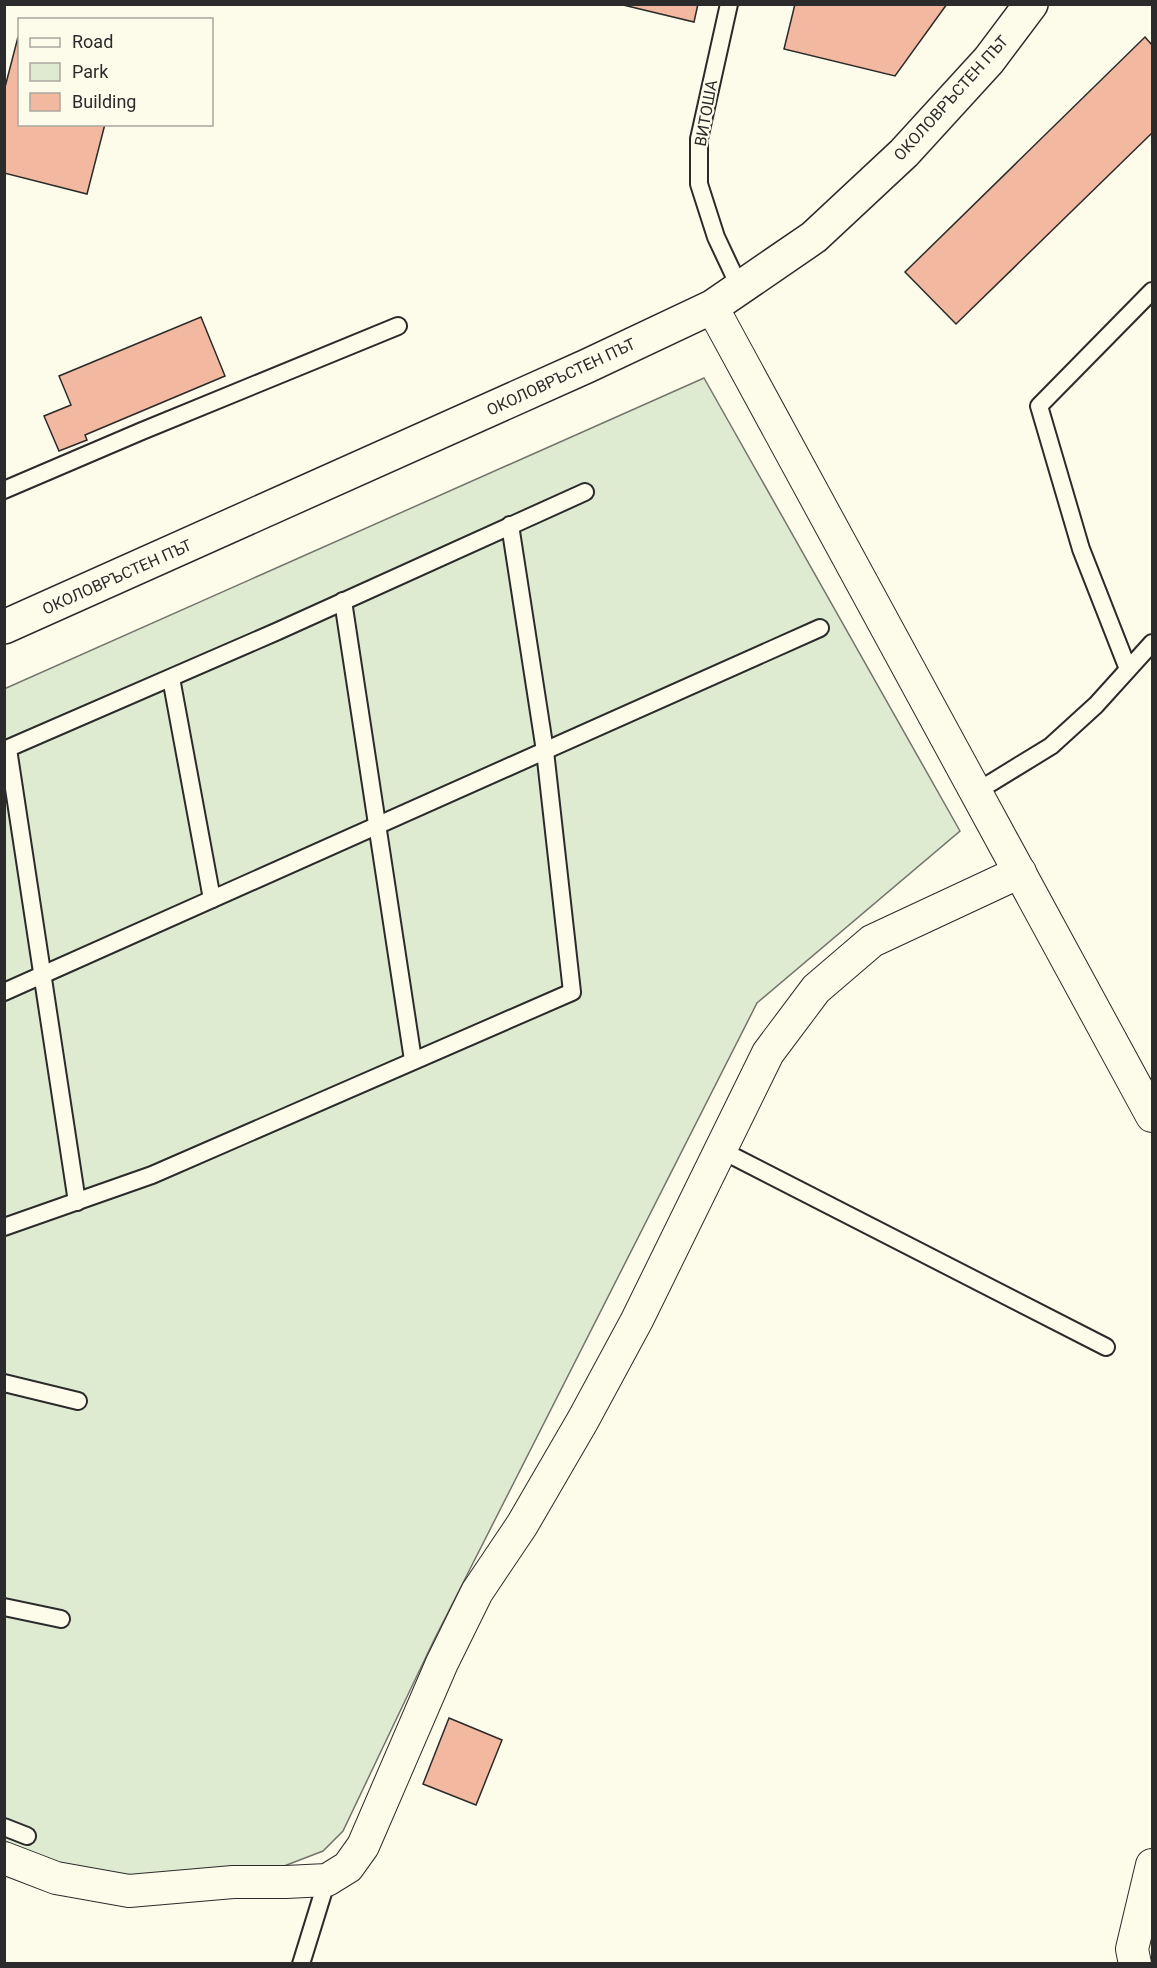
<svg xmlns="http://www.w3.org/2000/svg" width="1157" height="1968" font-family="Roboto,sans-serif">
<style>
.green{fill:#deebd1;stroke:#74746e;stroke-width:1.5}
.building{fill:#f2b8a0;stroke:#2b2b2b;stroke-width:1.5}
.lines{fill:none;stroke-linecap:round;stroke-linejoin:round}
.lane-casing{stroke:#2b2b2b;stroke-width:20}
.street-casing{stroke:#2b2b2b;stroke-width:34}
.secondary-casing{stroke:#2b2b2b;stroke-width:36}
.lane{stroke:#fdfbea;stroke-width:16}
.street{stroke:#fdfbea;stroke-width:32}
.secondary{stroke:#fdfbea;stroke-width:33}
.labels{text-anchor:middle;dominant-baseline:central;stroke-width:4.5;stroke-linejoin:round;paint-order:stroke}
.street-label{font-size:16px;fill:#2b2b2b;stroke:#fdfbea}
</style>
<rect width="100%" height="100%" fill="#fdfbea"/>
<polygon class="green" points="704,378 960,831 757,1003 434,1640 343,1831 323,1851 266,1873 137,1881 5,1850 4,689"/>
<g class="building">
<polygon points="619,4 698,4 694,22"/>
<polygon points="795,4 947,4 895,76 784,49"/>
<polygon points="18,37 20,124 105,124 87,194 4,173 4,91"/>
<polygon points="1145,37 1152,45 1152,133 956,324 905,272"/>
<polygon points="201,317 225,376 85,435 87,440 59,451 44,416 71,405 59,376"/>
<polygon points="449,1718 502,1740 476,1805 423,1784"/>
</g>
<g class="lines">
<defs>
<g id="lane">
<polyline points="729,4 699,139 699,184 716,237 740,288"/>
<polyline points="4,490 142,431 398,326"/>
<polyline points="343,601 413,1060"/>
<polyline points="1128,669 1081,549 1039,406 1152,291"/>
<polyline points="171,678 212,899"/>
<polyline points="8,749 77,1202"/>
<polyline points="4,750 278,631 585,492"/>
<polyline points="976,792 1051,746 1096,705 1152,643"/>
<polyline points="4,992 820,628"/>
<polyline points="721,1150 1106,1347"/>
<polyline points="4,1227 152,1175 572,992 545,751 510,525"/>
<polyline points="4,1383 78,1401"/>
<polyline points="4,1607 61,1619"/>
<polyline points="4,1827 27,1836"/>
<polyline points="301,1964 327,1880"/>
</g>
<g id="street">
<polyline points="712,307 1152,1116"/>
<polyline points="4,1858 56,1878 129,1891 233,1882 286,1882 327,1880 348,1867 363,1846 442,1663 477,1592 522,1525 583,1420 637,1320 768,1053 816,989 872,941 1020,872"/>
<polyline points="1135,1964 1132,1949 1152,1865"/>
</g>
<polyline id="secondary" points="4,627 587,366 712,307 814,237 904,153 989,60 1031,4"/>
</defs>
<use href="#lane" class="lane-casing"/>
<use href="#street" class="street-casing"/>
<use href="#secondary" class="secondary-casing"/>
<use href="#lane" class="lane"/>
<use href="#street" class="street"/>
<use href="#secondary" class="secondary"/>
</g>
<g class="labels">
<g class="street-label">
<text transform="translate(951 98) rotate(-48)">ОКОЛОВРЪСТЕН ПЪТ</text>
<text transform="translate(706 113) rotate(-80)">ВИТОША</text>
<text transform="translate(561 377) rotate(-25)">ОКОЛОВРЪСТЕН ПЪТ</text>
<text transform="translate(117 577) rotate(-24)">ОКОЛОВРЪСТЕН ПЪТ</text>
</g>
</g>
<rect width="1157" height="1968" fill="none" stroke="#2b2b2b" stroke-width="12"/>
<rect x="18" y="18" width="195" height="108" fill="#fdfbea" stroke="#a9a89e" stroke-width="1.5"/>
<rect x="30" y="38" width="30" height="9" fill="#fdfbea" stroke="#a9a89e" stroke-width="1.5"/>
<text x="72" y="48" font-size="18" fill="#2b2b2b">Road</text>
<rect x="30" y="63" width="30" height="18" fill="#deebd1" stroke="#a9a89e" stroke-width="1.5"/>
<text x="72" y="78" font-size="18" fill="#2b2b2b">Park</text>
<rect x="30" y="93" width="30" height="18" fill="#f2b8a0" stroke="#a9a89e" stroke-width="1.5"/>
<text x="72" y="108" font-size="18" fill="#2b2b2b">Building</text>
</svg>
